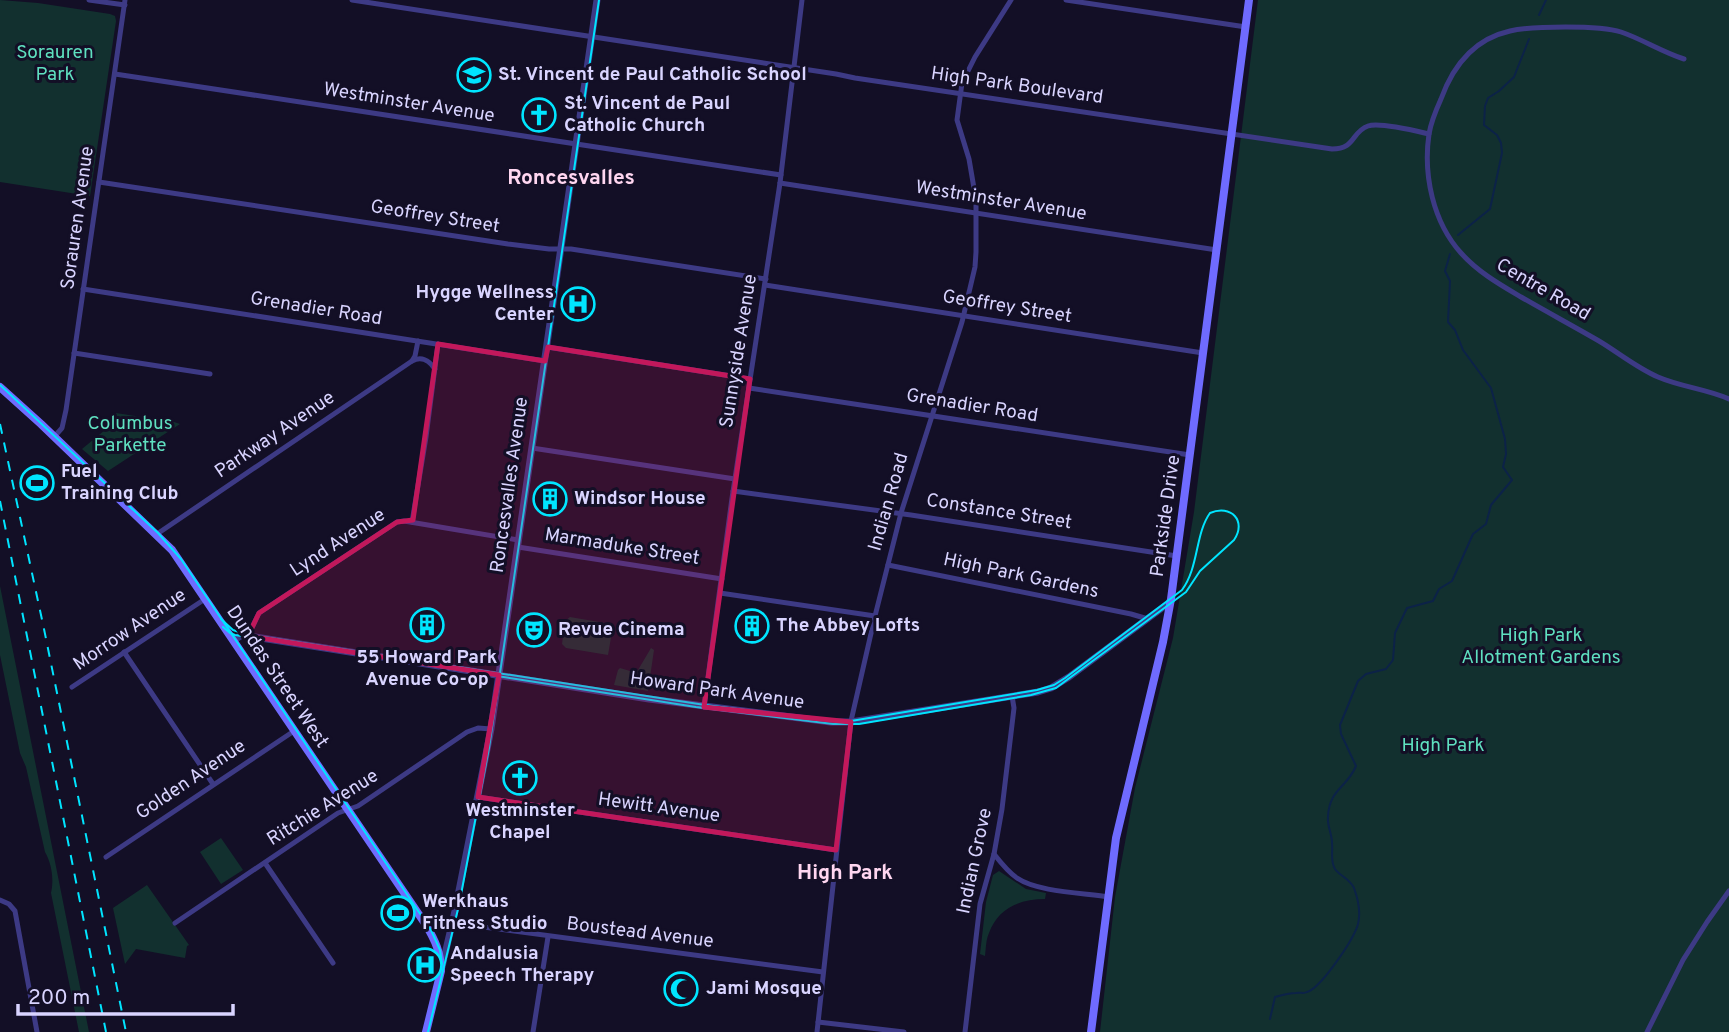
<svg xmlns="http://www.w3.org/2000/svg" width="1729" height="1032" font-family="Overpass,sans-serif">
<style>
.green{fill:#12302f}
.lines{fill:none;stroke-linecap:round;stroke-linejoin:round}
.stream{stroke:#0c2248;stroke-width:2}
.minor{stroke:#3d3a85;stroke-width:5}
.tertiary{stroke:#3d3a85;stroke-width:7}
.secondary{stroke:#6f6bff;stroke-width:8}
.tram{stroke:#00e5ff;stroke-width:2}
.rail{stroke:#00e5ff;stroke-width:2;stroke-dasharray:10 9;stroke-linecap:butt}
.marked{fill:#c2185b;fill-opacity:0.2;stroke:#c2185b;stroke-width:5;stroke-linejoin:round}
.labels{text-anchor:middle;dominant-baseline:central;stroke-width:6;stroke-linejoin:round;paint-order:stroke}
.park-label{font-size:19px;fill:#5fe0c0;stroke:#130f26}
.poi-label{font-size:19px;font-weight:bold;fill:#d9d4ff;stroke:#130f26;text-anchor:start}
.street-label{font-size:19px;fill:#d9d4ff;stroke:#130f26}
.neighbourhood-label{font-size:21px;font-weight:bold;fill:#ffd6f0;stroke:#130f26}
</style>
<rect width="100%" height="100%" fill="#130f26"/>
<g class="green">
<polygon points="0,0 38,3 110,14 115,16 116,21 90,196 0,182"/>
<polygon points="1258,0 1729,0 1729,1032 1100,1032 1115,897 1135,788 1173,638 1194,512"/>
<polygon points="116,413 174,422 180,424 108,471 82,449 105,430 111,430"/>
<path d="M0,586L89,1032H79L51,893C54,880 52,864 45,852L26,767L20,753L0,655Z"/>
<polygon points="570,617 605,623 612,632 608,655 566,648 562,644 565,621"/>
<polygon points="651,648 654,650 648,691 614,685 618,670 620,668 630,671 638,670"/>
<polygon points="221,838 243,870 221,884 200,852"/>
<path d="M999,871L1026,889L1046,893L1045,899C1020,899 998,908 989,933C986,939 986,948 985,956L980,954L986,902L993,875Z"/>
<polygon points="147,885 189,945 187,946 185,958 136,949 125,964 113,908"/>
</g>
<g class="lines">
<g class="stream">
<polyline points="1539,15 1546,0"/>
<polyline points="1458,235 1490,209 1502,153 1501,143 1497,135 1484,125 1485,106 1488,98 1499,91 1514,77 1529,39"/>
<path d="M1270,1019L1275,997C1282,995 1289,993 1296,993C1300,992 1304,994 1307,992C1321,988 1354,939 1358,924C1361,912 1358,899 1354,888C1350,879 1340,876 1335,869C1330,861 1333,852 1332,843C1332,834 1327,826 1328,817C1329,789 1347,788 1356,766L1341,734L1340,725L1358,681L1366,674L1386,669L1393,660L1395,633L1407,608L1433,601L1439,589L1452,581L1473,534L1486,524L1491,505L1512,480L1503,467L1506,454L1505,439L1491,388L1463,350L1455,330L1448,322L1450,281L1445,271L1450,254"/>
</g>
<g class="minor">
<polyline points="89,0 125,5"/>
<path d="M352,0L836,74L855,78L1332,149C1356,149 1351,132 1368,126C1380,122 1416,131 1429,134"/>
<polyline points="1066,0 1246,27"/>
<path d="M1684,59C1662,52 1642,39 1621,32C1600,25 1531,26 1510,31C1474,39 1453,66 1441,99C1436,110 1431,122 1429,134C1423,175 1433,222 1461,253C1478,272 1499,284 1521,297C1547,312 1573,326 1599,341C1619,353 1637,368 1658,377C1681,387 1707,389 1729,399"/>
<polyline points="115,74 781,175"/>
<polyline points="99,182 508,244 549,249 571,249 766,279"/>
<polyline points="780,183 1217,250"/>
<polyline points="765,285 1203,353"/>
<polyline points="83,289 545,361"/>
<polyline points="547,347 750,379"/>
<polyline points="74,353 210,374"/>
<path d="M412,361C421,356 429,360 435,369"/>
<polyline points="749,388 1190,455"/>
<polyline points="54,437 62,428 66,410 125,0"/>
<polyline points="532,448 735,479"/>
<polyline points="733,491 911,515 1177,556"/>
<polyline points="412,522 426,437 438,344"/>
<polyline points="157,534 412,361 415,356 418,341"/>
<polyline points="518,547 722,579"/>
<polyline points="888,565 1131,614 1148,619"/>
<polyline points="720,593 875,616"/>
<polyline points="248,636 259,613 397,522 404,521 518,540"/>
<polyline points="124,652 213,784"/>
<polyline points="72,687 205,599"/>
<polyline points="704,707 732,498 780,183 802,0"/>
<polyline points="478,797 836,850"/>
<path d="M994,854C1001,863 1008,872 1017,878C1037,892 1084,893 1109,897"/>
<polyline points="106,857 294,731"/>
<polyline points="265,863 333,963"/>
<polyline points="0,900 9,904 15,911 37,1032"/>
<polyline points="175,923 338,813 358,806 467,732 478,728 491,729"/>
<polyline points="453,923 823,972"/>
<polyline points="818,1022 904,1032"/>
<polyline points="533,1032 548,937"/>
<polyline points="817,1032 851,721 875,616 901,513 962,322 975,267 976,252 976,200 969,159 957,120 962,83 975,57 1011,0"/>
<polyline points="965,1032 980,904 994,854 1002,809 1014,708 1012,696"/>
<polyline points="1647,1032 1683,960 1707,922 1729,891"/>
</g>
<g class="tertiary">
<polyline points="234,640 242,635 649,699 831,722 851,722 1038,692 1051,688 1069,677 1170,602"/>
<polyline points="442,967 455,911 491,729 597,0"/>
</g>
<g class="secondary">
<path d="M0,387L41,424L172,550L426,925C435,940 441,953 441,971L426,1032"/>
<polyline points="1091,1032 1116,838 1163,642 1171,599 1249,0"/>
</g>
<g class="tram">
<polyline points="0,385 158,533 181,559 431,930 440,950 442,964"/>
<path d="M221,619L233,630L245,634L705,705L826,720L851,721L1037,690L1054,685L1065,678L1182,590C1199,567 1195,534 1210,513C1231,504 1247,521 1234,540L1200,571L1186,592L1056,688L1031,695L859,724H833L696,707L235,635L230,633L223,627"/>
<polyline points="428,1032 459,905 489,748 599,0"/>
</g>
<g class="rail">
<polyline points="0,424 44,629 126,1032"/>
<polyline points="0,501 106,1032"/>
</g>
</g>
<path class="marked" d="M438,344L545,361L548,347L750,379L704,707L851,722L836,850L478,797L499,675L248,636L259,613L397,522L413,520Z"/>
<defs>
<symbol id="school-ring" viewBox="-11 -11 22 22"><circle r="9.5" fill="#130f26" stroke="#00e5ff" stroke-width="1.5"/><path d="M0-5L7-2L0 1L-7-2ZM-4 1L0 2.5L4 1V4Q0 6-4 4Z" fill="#00e5ff"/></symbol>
<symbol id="church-ring" viewBox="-11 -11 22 22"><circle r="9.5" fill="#130f26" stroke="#00e5ff" stroke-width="1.5"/><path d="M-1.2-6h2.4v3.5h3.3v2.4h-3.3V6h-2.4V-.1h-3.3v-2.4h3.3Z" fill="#00e5ff"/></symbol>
<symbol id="hospital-ring" viewBox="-11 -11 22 22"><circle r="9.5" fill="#130f26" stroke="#00e5ff" stroke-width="1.5"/><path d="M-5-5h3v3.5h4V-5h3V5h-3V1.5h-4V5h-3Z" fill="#00e5ff"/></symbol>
<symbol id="stadium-ring" viewBox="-11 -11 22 22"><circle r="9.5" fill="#130f26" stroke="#00e5ff" stroke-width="1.5"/><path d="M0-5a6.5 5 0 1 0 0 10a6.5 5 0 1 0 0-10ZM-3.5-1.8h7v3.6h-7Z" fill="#00e5ff"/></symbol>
<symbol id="building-ring" viewBox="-11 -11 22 22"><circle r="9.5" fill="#130f26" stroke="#00e5ff" stroke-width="1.5"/><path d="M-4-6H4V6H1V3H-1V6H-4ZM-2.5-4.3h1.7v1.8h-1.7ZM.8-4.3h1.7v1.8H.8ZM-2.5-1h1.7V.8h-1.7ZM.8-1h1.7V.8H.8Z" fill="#00e5ff"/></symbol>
<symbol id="theatre-ring" viewBox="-11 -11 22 22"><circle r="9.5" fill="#130f26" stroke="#00e5ff" stroke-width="1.5"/><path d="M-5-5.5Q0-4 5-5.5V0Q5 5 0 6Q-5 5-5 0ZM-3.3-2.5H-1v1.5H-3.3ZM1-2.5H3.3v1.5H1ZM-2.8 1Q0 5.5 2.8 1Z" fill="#00e5ff"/></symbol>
<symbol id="mosque-ring" viewBox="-11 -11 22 22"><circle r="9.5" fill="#130f26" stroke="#00e5ff" stroke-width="1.5"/><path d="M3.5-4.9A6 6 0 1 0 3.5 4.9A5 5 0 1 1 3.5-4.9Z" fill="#00e5ff"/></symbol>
</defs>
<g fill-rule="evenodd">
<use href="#school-ring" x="455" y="56" width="38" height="38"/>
<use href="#church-ring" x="520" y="96" width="38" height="38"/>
<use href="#hospital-ring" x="559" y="285" width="38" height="38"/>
<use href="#stadium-ring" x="18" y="464" width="38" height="38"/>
<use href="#building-ring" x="531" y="480" width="38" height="38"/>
<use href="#building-ring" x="408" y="606" width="38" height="38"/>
<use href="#building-ring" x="733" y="607" width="38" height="38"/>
<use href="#theatre-ring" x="515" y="611" width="38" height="38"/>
<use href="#church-ring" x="501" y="759" width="38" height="38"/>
<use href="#stadium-ring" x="379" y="894" width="38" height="38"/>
<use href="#hospital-ring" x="406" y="946" width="38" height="38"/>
<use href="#mosque-ring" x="662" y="970" width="38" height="38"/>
</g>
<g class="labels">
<g class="park-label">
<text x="55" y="53">Sorauren<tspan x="55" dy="22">Park</tspan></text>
<text x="130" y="424">Columbus<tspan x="130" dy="22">Parkette</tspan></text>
<text x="1541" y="636">High Park<tspan x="1541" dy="22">Allotment Gardens</tspan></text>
<text x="1443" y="746">High Park</text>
</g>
<g class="poi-label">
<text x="498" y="75">St. Vincent de Paul Catholic School</text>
<text x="564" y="104">St. Vincent de Paul<tspan x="564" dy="22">Catholic Church</tspan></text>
<text x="554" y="293" text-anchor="end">Hygge Wellness<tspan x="554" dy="22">Center</tspan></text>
<text x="61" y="472">Fuel<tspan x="61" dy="22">Training Club</tspan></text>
<text x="574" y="499">Windsor House</text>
<text x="776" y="626">The Abbey Lofts</text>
<text x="558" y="630">Revue Cinema</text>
<text x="427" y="658" text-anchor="middle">55 Howard Park<tspan x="427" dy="22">Avenue Co-op</tspan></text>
<text x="520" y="811" text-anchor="middle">Westminster<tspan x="520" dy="22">Chapel</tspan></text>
<text x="422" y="902">Werkhaus<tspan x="422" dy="22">Fitness Studio</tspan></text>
<text x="450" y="954">Andalusia<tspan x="450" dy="22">Speech Therapy</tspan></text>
<text x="706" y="989">Jami Mosque</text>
</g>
<g class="street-label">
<text transform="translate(1017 86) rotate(8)">High Park Boulevard</text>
<text transform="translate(409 103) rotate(9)">Westminster Avenue</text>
<text transform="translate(1001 201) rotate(9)">Westminster Avenue</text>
<text transform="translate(435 217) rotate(9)">Geoffrey Street</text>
<text transform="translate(78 218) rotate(-82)">Sorauren Avenue</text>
<text transform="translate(1543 290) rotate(30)">Centre Road</text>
<text transform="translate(1007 307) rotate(9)">Geoffrey Street</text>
<text transform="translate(316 309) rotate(9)">Grenadier Road</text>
<text transform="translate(739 351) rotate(-81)">Sunnyside Avenue</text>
<text transform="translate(972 406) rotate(9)">Grenadier Road</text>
<text transform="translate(275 435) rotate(-34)">Parkway Avenue</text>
<text transform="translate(510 485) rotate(-82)">Roncesvalles Avenue</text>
<text transform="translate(889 502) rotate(-74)">Indian Road</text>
<text transform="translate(999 512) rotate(9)">Constance Street</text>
<text transform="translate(1166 516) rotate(-82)">Parkside Drive</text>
<text transform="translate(338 543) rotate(-33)">Lynd Avenue</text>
<text transform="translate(622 547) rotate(9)">Marmaduke Street</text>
<text transform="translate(1021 576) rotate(12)">High Park Gardens</text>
<text transform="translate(130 630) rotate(-34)">Morrow Avenue</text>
<text transform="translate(277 677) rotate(56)">Dundas Street West</text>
<text transform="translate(717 691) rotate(8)">Howard Park Avenue</text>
<text transform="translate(191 780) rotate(-34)">Golden Avenue</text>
<text transform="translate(323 808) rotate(-32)">Ritchie Avenue</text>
<text transform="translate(659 808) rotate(8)">Hewitt Avenue</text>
<text transform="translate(975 861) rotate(-78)">Indian Grove</text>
<text transform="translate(640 933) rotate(7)">Boustead Avenue</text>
</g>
<g class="neighbourhood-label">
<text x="571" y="178">Roncesvalles</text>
<text x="845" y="873">High Park</text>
</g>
</g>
<path d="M18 1004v10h215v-10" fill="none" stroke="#d9d4ff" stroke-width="3.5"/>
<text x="28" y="1004" font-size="21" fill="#d9d4ff" stroke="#130f26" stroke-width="5" paint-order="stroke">200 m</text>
</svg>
